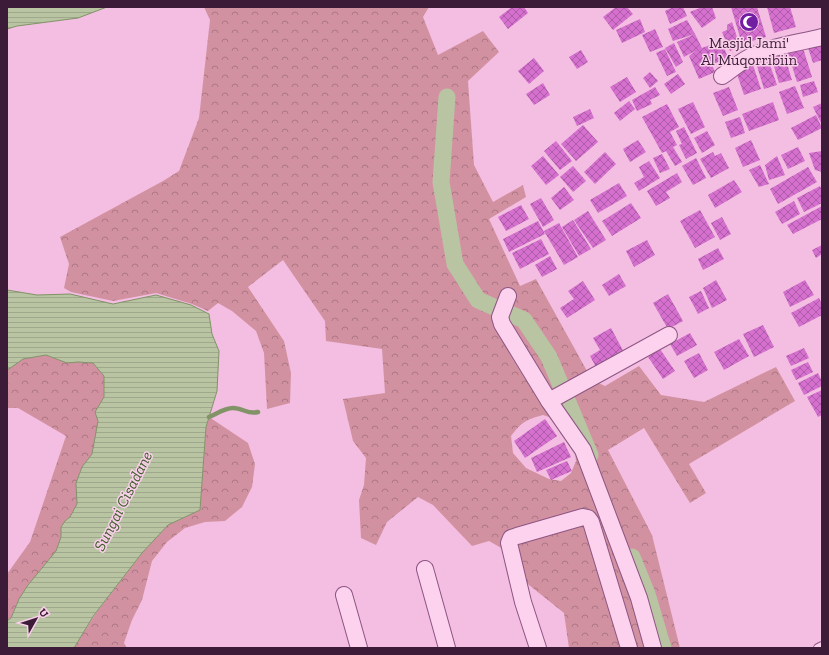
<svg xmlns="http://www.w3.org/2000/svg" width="829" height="655" font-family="'Zilla Slab',serif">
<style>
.forest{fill:url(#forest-crowns);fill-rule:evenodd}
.water{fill:url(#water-rules);stroke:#829368}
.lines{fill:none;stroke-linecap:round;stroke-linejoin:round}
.stream{stroke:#829368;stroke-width:4.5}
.canal{stroke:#b8c4a2;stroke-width:17}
.building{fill:url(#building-cross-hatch)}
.lane-casing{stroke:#8d5583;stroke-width:10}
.street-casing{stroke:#8d5583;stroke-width:18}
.lane{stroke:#fcd2ee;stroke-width:8}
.street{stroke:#fcd2ee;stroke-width:16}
.labels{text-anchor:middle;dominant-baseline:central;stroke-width:3;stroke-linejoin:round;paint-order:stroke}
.poi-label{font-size:15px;fill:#3b1b37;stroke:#f9cfea}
.water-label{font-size:16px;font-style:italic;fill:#3e5c28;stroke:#f9cfea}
</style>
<defs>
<pattern id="forest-crowns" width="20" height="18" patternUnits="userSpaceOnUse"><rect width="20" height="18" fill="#d291a1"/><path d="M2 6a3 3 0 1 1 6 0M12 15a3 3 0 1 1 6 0" fill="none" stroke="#ac7684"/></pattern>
<pattern id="water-rules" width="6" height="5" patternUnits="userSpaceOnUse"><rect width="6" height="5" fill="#b8c4a2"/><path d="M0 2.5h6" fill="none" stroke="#9fa88c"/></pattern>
<pattern id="building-cross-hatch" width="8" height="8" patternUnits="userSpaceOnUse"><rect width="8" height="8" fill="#d570cf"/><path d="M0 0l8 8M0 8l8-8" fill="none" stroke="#ae5ba9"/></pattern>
</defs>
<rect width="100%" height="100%" fill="#f3bee1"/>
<g class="forest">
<path d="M204,7H429L423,17L438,55L483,31L499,52L468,81L474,165L493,202L523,185L526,197L489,219L520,286L536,279L592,380L605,386L639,366L661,395L704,402L776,367L795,401L689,464L706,493L690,503L644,428L608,450L652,535L680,648H569L564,613L519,577L522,560L489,541L472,546L433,505L418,497L387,522L376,545L361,538L359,500L364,485L366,458L353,441L343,399L385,393L382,349L326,341L325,321L283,260L248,287L284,341L291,373L290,403L267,409L264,353L256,331L232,311L218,303L208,311L192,304L156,293L113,301L71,292L64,288L69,264L60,237L163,181L179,171L199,118L210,20ZM543,415L552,418L574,444L576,461L571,473L561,481L549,479L526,468L513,453L511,436C522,422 525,420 543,415Z"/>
<polygon points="46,355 67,363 78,362 93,363 104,376 104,397 95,412 98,421 92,454 82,467 76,483 77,504 70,517 65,521 61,527 61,537 56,551 28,585 19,599 11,618 7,621 7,574 30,542 66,436 18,408 7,408 7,369 9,368 23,359"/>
<polygon points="209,417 248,443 255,464 252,487 242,507 225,521 205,522 185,528 167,542 152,561 142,600 132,620 124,643 127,648 74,648 96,613 142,553 168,525 200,510 206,427"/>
</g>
<g class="water">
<polygon points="7,7 107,7 78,18 17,26 7,29"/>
<polygon points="7,290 37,295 70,294 113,304 156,295 191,305 209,314 212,334 219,351 217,391 206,427 200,510 168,525 142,553 94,615 74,648 7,648 7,621 11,618 19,599 28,585 56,551 61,537 61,527 65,521 70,517 77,504 76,483 82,467 92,454 98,421 95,412 104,397 104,376 93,363 78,362 67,363 46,355 23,359 9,369 7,369"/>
</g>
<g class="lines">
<path class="stream" d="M209,417C216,414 225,408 233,408C243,408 248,415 258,412"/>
<g class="canal">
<polyline points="447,97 441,182 455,264 478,300 524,320 549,357 590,455"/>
<polyline points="632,557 647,594 663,648"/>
</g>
</g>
<g class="building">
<polygon points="512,7 524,7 528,13 508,29 499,17"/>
<polygon points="616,7 627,7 633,14 613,30 603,17"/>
<polygon points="673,7 683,7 687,16 670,24 665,11"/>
<polygon points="702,7 712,7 716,18 702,28 690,12"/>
<polygon points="731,7 757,7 766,37 742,44"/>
<polygon points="767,7 790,7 796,27 774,33"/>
<polygon points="640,19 645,32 622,43 616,30"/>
<polygon points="687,20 695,34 673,41 668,29"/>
<polygon points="732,22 740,46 730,51 722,32 727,30 727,25"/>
<polygon points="655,29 663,47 650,52 642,35"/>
<polygon points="695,34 702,48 721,41 728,57 712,65 715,72 699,79 689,56 695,51 684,57 677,42"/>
<polygon points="674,43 683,62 676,67 665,48"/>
<polygon points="821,44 822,47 822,60 813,63 808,48"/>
<polygon points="803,48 812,77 797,82 788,53"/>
<polygon points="665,49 676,72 667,76 656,53"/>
<polygon points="581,50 588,62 577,69 569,57"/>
<polygon points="784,54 792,80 779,83 771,57"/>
<polygon points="534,58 544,71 529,84 518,71"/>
<polygon points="769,62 777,85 764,89 757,66"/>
<polygon points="753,65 761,89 744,95 736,71"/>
<polygon points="650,72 658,81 650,88 643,78"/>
<polygon points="678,74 685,84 671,94 664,84"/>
<polygon points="627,77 636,92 620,102 610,87"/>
<polygon points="814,81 818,92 803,97 800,85"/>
<polygon points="543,83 550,95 534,105 526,94"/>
<polygon points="795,86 804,108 787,114 779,92"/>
<polygon points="655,87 660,95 650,100 652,104 637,111 632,100"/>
<polygon points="729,87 738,110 723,116 713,93"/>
<polygon points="629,101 635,109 620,121 614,113"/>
<polygon points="693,102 705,127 691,134 678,109"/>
<polygon points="773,102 779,120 749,131 742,114"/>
<polygon points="822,103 822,122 821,123 813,107"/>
<polygon points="667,104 679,127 670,132 677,145 673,147 682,162 675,166 666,151 662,153 642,117"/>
<polygon points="590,109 594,118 577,126 573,117"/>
<polygon points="816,115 822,128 798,140 791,128"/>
<polygon points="740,117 745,133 731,138 725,122"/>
<polygon points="583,125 598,142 576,161 561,144"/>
<polygon points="684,127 697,153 686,159 679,145 682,144 676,131"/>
<polygon points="707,131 715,145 702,153 694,138"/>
<polygon points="638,140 646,152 630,162 623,149"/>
<polygon points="751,140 760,160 743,167 735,148"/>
<polygon points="556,141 572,161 560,170 544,151"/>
<polygon points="798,147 805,161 788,169 781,155"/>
<polygon points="822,151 822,172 815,170 809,153"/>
<polygon points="605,152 616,164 595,184 584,172"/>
<polygon points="713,152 715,156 721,153 729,168 711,178 700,159"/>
<polygon points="662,154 670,169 660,173 653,158"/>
<polygon points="543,156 559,175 546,185 531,166"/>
<polygon points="777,156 785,175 769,180 765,165"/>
<polygon points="696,158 706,178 693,185 682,166"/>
<polygon points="649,161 660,178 639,191 634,183 644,177 639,167"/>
<polygon points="760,165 769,184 759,187 749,170"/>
<polygon points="573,166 586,181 573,192 560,177"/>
<polygon points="808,167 817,182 778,204 770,189"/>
<polygon points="677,173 682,182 666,192 670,198 656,206 647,191"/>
<polygon points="734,180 742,192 715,208 708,195"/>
<polygon points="619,183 627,196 598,213 590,200"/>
<polygon points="820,186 822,191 822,203 804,212 797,198"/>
<polygon points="564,187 574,200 560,210 551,198"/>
<polygon points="541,198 554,220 543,227 530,204"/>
<polygon points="794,201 800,214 782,224 775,212"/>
<polygon points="631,203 641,218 612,236 602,221"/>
<polygon points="521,205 529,219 506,231 498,217"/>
<polygon points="822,206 822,219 793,234 787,225"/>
<polygon points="700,210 715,237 695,248 680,221"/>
<polygon points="588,211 606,240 593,248 574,220"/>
<polygon points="722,217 731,234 720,240 711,223"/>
<polygon points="573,220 591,249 579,256 562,227"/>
<polygon points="538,221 545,234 509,252 503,239"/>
<polygon points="559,223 578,257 564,265 544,231"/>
<polygon points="541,239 549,254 520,269 512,253"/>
<polygon points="647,240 655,255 634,267 626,251"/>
<polygon points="822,245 822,254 816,258 812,250"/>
<polygon points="718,248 724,259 703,270 698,259"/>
<polygon points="550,256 557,269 542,277 535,265"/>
<polygon points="619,274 626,286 609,296 602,285"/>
<polygon points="716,280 727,300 712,308 703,288"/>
<polygon points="805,280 814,295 790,307 783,292"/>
<polygon points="583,281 595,300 567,318 560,308 574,299 568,291"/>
<polygon points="701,291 709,308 698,314 689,297"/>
<polygon points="668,294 683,321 668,329 653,303"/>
<polygon points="819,298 822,304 822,315 799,327 791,313"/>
<polygon points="763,325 774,347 754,357 743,334"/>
<polygon points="611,328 625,354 597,369 590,356 600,350 593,338"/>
<polygon points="690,333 697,345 677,356 670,344"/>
<polygon points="739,339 749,356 724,370 714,352"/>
<polygon points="804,348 809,358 791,366 786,356"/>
<polygon points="660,349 675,371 663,379 648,357"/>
<polygon points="699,353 708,370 694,378 684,361"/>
<polygon points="808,362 813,372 796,380 791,370"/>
<polygon points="818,373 822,381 822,386 804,395 798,383"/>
<polygon points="822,390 822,415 818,417 807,397"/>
<polygon points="545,419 557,436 525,458 514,441"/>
<polygon points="564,442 571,457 537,472 531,458"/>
<polygon points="567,461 572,471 551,480 546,470"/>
</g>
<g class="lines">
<defs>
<polyline id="lane" points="818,648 822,646"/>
<g id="street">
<path d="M722,76C731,70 740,62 750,57C772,46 798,43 822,37"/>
<polyline points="508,296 500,317 502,324 549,401 583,450 639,598 653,648"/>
<polyline points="549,401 669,335"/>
<polyline points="425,569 447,648"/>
<polyline points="344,595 359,648"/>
<polyline points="538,648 523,602 509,543 511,538 517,536 583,517 588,518 591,522 629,648"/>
</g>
</defs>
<use href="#lane" class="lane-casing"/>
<use href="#street" class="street-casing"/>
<use href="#lane" class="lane"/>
<use href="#street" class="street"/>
</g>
<defs>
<symbol id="mosque-disc" viewBox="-11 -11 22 22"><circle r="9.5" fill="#721ea3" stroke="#f9cfea"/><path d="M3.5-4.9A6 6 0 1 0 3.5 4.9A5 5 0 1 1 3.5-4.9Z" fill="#fff"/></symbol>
</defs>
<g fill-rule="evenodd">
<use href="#mosque-disc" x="738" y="11" width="22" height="22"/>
</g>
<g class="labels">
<g class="poi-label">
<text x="749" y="43">Masjid Jami'<tspan x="749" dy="17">Al Muqorribiin</tspan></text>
</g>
<g class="water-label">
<text transform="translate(123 501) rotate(-63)">Sungai Cisadane</text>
</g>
</g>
<rect width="829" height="655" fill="none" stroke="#3b1b37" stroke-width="16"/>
<g transform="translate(36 619) rotate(51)" stroke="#f9cfea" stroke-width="3" paint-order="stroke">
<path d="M0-3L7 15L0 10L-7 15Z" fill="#3b1b37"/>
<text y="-6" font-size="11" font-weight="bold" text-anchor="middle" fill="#3b1b37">U</text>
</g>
</svg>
